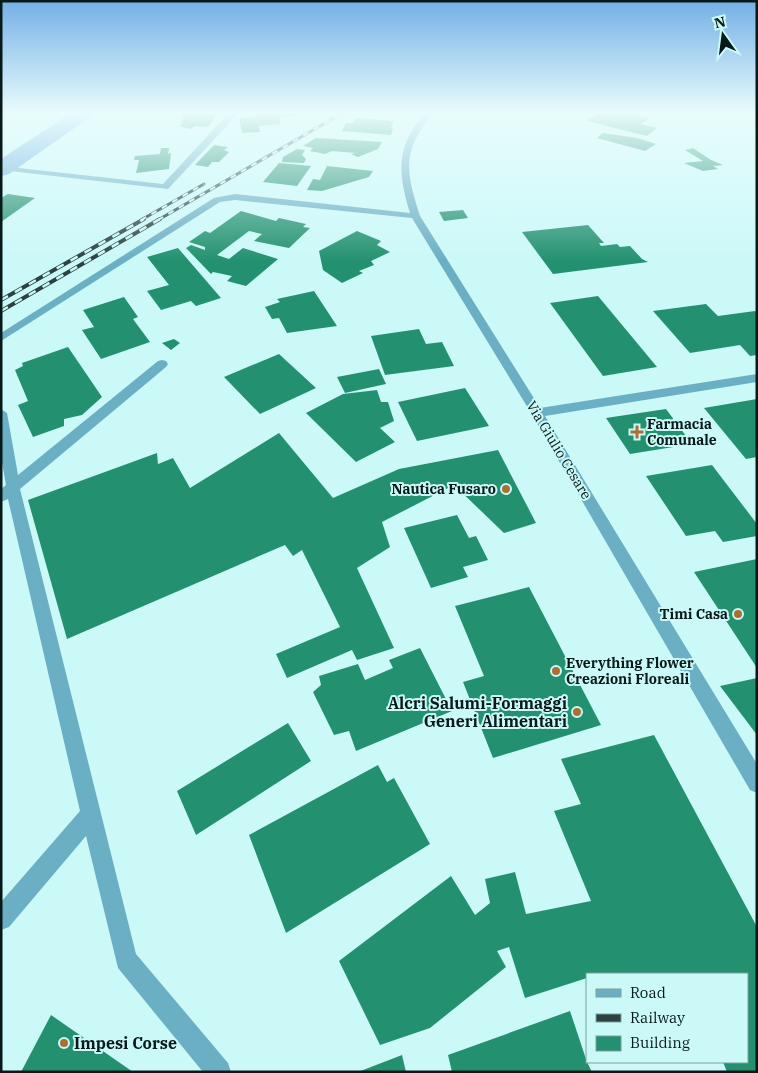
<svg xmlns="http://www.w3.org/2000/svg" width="758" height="1073" font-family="'IBM Plex Serif',serif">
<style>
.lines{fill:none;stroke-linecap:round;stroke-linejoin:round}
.canal{fill:#66a8e2;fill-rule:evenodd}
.building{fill:#239170}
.minor{fill:#6bafc5;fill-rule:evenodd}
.rail-far1-casing{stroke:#2b4241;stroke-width:3}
.rail-casing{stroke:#2b4241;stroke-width:4}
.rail-far1{stroke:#cbf9f8;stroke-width:2;stroke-dasharray:6;stroke-linecap:butt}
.rail{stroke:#cbf9f8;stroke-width:2.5;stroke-dasharray:8;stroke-linecap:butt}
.poi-dot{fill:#ab7031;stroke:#cbf9f8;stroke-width:2}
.labels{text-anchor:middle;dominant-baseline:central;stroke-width:4;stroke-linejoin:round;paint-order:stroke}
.poi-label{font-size:14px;font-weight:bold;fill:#071918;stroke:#cbf9f8;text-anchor:start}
.street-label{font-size:14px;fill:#071918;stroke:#cbf9f8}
.near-poi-label{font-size:16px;font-weight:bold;fill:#071918;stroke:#cbf9f8;text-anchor:end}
</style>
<rect width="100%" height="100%" fill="#cbf9f8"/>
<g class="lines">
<polygon class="canal" points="74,111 96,111 93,115 9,174 1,176 1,159"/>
</g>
<g class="building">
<polygon points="1,111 25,111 18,115 9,114 1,118"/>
<polygon points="256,111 294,111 296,116 279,117 281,124 259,126 260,132 242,133 239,118 257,117"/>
<polygon points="587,111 622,111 650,118 641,124 657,128 647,136 587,121 596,115 584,112"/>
<polygon points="201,113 218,113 208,127 195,126 190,129 180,126 184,118 181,118 183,114"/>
<polygon points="356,118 394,121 391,128 393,128 391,135 342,131 346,123 353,123"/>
<polygon points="603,133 637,138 656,144 645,151 597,138"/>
<polygon points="316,138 382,142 378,149 358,157 351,154 356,153 332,151 325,154 310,151 313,148 303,146"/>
<polygon points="214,145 228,147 224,150 229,152 219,162 212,162 208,167 195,165"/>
<polygon points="161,148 169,148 168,154 171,153 169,169 136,173 139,160 134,160 135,156 160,154"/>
<polygon points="693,148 711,160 723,165 713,166 718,169 703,171 684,163 703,161 685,150"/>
<polygon points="297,149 305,150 302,155 306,159 304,163 282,162 283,157"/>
<polygon points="279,163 311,166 297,186 263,182"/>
<polygon points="327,166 373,171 369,177 322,191 307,190 313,179 320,180"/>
<polygon points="8,194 35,198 1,222 1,198"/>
<polygon points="463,210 468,218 444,221 439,212"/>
<polygon points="241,211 276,221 279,218 306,224 303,227 310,228 289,248 254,241 262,234 249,231 217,255 229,259 243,248 278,259 246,286 227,281 232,276 213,272 211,274 186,248 191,245 205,250 205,247 189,242 205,231 210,233"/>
<polygon points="588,225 604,243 599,243 601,246 617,244 620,247 630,246 642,259 648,262 553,274 522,232"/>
<polygon points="357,231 381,241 377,245 390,252 371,261 374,265 359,271 363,273 342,283 323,270 319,251"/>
<polygon points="178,248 221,298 196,306 191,301 161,310 147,291 169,285 147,257"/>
<polygon points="314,291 337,326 287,333 279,318 272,319 265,307 280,302 277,299"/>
<polygon points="598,296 657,367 603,376 550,303"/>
<polygon points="124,297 138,317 133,319 150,342 101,359 82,330 94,327 83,310"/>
<polygon points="706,304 718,316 755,311 757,313 757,355 750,356 740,345 690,353 653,311"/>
<polygon points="419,329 426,344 442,342 454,366 385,375 371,336"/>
<polygon points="174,339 180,343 171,350 162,343"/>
<polygon points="68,347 102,397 82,415 64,419 64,426 33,437 18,405 28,401 15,370 23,366 22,363"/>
<polygon points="279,354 316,388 260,414 224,377"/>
<polygon points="379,369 386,384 345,393 337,377"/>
<polygon points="465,388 489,426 417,441 398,402"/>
<polygon points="377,390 381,402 388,402 394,421 380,428 395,442 356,462 306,413 343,394"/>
<polygon points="757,399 757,457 746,459 704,408"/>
<polygon points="666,409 692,444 630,454 606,418"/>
<polygon points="279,433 333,498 399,469 498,450 536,523 504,533 454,485 382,522 390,547 357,568 394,648 357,660 352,650 287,678 276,654 340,627 302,550 293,556 285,545 67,639 28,500 157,453 158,464 173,458 190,488"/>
<polygon points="712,465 757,524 757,536 723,542 715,531 686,536 646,476"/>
<polygon points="457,515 469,538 476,536 488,560 463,567 468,577 431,588 404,528"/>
<polygon points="757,559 757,668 694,572"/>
<polygon points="529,587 601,725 493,758 463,682 484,676 455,606"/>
<polygon points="420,648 452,711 356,751 349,731 334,735 313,692 321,685 319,676 358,664 365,680 393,668 389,660"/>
<polygon points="757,678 757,735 720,686"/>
<polygon points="288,723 311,761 196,835 177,791"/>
<polygon points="654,735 757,927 757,1072 727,1072 723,1062 747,1062 747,974 587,974 587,978 525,998 509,947 497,951 506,967 430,1028 380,1045 339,961 451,876 475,915 490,903 485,879 515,872 526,914 591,901 554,811 581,804 561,759"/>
<polygon points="378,765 387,782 394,778 430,844 286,933 249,835"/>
<polygon points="570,1011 587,1062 592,1072 452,1072 448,1055"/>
<polygon points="51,1015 133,1072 21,1072"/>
<polygon points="402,1055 406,1072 358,1072"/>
</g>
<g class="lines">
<g class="minor">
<polygon points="237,111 245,111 233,119 168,189 1,170 1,166 163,184 227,115"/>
<path d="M427,111H434C402,152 405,169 420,216L540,408L757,374V382L545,416L757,764V793L750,790L531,413L412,218L235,200L220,202L1,341V333L214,198L235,194L410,213C397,171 396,145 427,111Z"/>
<polygon points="162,360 166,361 168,364 166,367 20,489 136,954 228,1063 231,1072 203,1072 118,968 86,836 9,927 1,930 1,902 80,811 8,499 1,502 1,489 6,485 1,457 1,409 7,413 18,475 158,361"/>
</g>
<defs>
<g id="rail-far1">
<polyline points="141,220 204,184"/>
<polyline points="158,220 346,111"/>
</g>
<g id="rail">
<polyline points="1,300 144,219"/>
<polyline points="1,311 160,219"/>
</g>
</defs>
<use href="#rail-far1" class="rail-far1-casing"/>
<use href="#rail" class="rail-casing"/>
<use href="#rail-far1" class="rail-far1"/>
<use href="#rail" class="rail"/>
</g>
<linearGradient id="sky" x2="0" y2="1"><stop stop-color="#74afe6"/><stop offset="0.43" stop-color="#e8fcfc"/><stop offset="1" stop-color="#e8fcfc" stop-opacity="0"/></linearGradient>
<rect width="758" height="261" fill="url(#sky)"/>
<g class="poi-dot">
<path d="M634.5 424.5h5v5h5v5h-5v5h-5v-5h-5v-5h5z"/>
<circle cx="506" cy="489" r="5"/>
<circle cx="738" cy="614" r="5"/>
<circle cx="556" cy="671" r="5"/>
<circle cx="577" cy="712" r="5"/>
<circle cx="64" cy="1043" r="5"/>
</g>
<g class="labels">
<g class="poi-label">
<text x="647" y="424">Farmacia<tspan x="647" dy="16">Comunale</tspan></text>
<text x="496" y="489" text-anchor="end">Nautica Fusaro</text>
<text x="728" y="614" text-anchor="end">Timi Casa</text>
<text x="566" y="663">Everything Flower<tspan x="566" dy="16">Creazioni Floreali</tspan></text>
</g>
<g class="street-label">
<text transform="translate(559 450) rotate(59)">Via Giulio Cesare</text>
</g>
<g class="near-poi-label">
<text x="567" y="703">Alcri Salumi-Formaggi<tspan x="567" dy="18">Generi Alimentari</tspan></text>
<text x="74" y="1043" text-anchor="start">Impesi Corse</text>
</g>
</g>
<rect width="758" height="1073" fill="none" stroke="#071918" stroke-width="5"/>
<rect x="586" y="973" width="162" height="90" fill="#cbf9f8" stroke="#7d9f9e"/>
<rect x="596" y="989" width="25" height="8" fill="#6bafc5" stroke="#7d9f9e"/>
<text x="630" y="998" font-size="15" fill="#071918">Road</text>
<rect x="596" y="1014" width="25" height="8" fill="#2b4241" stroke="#7d9f9e"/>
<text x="630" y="1023" font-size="15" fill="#071918">Railway</text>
<rect x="596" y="1036" width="25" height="15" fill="#239170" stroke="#7d9f9e"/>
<text x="630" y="1048" font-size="15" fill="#071918">Building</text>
<g transform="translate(723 35) rotate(346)" stroke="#cbf9f8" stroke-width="4" paint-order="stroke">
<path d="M0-4L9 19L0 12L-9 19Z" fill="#071918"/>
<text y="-8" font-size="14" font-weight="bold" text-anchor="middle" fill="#071918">N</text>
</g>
</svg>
